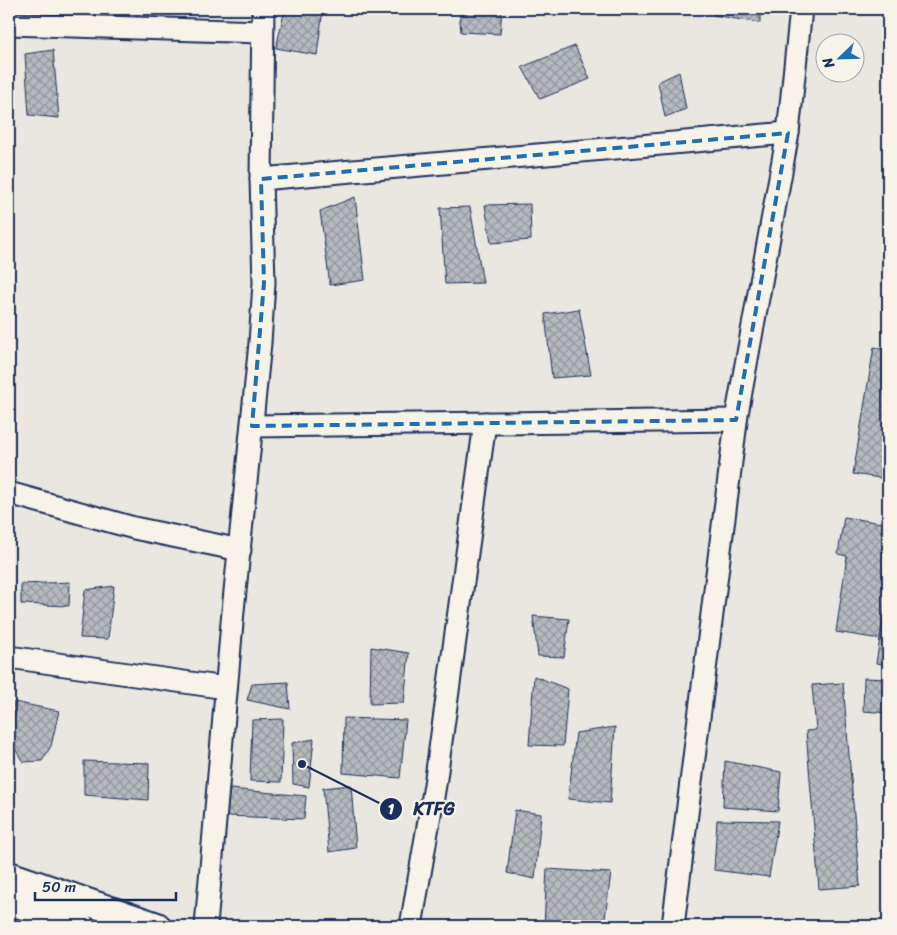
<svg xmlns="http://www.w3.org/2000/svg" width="897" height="935" font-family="Sriracha,sans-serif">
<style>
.building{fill:url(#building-cross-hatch);stroke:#1b2f5e}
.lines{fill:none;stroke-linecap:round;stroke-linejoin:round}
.minor-casing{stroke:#1b2f5e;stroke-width:25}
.major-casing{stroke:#1b2f5e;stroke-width:30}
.minor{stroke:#f7f3e8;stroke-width:21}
.major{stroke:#f7f3e8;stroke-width:26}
.marked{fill:none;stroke:#1f6fb2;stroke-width:4;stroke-dasharray:10 6;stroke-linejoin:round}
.leader{fill:none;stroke:#1b2f5e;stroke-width:2}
.callout-dot{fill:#1b2f5e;stroke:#f7f3e8;stroke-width:2}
.mark-label{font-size:15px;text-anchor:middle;font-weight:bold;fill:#fff}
.callout-label{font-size:18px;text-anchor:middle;font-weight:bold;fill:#1b2f5e;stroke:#f7f3e8;stroke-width:4.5;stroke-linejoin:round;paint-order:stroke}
</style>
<defs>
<pattern id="building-cross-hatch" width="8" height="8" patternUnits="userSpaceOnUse" patternTransform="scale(1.25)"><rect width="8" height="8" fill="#b6babf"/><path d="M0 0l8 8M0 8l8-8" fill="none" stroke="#93989e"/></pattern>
</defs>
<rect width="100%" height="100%" fill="#eae7e0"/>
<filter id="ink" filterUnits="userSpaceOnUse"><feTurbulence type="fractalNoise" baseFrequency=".02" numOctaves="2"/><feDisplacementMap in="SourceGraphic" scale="10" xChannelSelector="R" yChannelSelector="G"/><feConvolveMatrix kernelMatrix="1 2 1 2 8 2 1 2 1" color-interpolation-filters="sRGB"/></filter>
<g filter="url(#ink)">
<g class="building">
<polygon points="285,9 323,9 317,55 276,48"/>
<polygon points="459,9 502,9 500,34 461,32"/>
<polygon points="714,9 760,9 760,23 713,15"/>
<polygon points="575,46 590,79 540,99 522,67"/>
<polygon points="53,50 59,118 29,115 25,54"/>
<polygon points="9,53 17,97 9,97"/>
<polygon points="679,72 686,109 665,117 658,82"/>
<polygon points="355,197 365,280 330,285 320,211"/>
<polygon points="530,204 531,240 491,243 485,205"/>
<polygon points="470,207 483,283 445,284 440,208"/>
<polygon points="579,309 591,375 552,378 545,314"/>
<polygon points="874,347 888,350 888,456 883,455 880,478 853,474"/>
<polygon points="844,517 888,524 888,588 880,639 836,632 847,556 838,554"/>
<polygon points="70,582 69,606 21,604 21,584"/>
<polygon points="114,586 108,639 80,638 85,590"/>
<polygon points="533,616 569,619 564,657 538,656"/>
<polygon points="883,620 888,621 888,665 876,663"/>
<polygon points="371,647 409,653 404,703 370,704"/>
<polygon points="534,676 568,689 563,746 529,745"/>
<polygon points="864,678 888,679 888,713 863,711"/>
<polygon points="288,682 290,709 247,700 252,684"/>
<polygon points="843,683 860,886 819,889 806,731 816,730 812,685"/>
<polygon points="14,702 59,711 51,746 42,761 23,762 9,739"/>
<polygon points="344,718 406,720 400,778 343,773"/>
<polygon points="283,719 281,782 250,781 252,720"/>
<polygon points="615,727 610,803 568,799 576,733"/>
<polygon points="888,733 888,845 883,845"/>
<polygon points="314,739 309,787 293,784 292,743"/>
<polygon points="84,761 149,763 148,800 84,795"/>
<polygon points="725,761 781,772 778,811 723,807"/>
<polygon points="351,785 356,848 329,852 323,788"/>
<polygon points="230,789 306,796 304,819 226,816"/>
<polygon points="515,810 541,814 535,879 507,873"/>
<polygon points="717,820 778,821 769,877 714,870"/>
<polygon points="547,869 611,873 604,926 544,926"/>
</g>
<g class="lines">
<defs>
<g id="minor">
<polyline points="9,24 262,32"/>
<polyline points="261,179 788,133"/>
<polyline points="252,426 736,420"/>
<polyline points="9,493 134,528 240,550"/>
<polyline points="16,658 226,688"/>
<polyline points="206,926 233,611 260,343 264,283 261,179 263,9"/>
<polyline points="411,926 435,785 485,423"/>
<polyline points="673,926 737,414 788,133 801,9"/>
</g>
<g id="major">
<polyline points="9,875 157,926"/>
<polyline points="9,901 81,926"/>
</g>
</defs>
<use href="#minor" class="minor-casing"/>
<use href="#major" class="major-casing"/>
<use href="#minor" class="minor"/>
<use href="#major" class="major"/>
</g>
</g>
<path class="marked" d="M788,133L736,420L252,426L264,283L261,179Z"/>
<path class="leader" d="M302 764L391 809"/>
<g class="callout-dot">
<circle cx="302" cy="764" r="5"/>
<circle cx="391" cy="809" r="12"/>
</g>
<g class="mark-label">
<text x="391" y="814">1</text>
</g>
<g class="callout-label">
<text x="434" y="815">KTFG</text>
</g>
<rect width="897" height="935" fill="none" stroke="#f7f3e8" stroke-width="30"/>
<rect x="15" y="15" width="867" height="905" fill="none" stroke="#1b2f5e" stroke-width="2" filter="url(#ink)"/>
<g transform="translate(840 58) rotate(247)"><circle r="24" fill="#f7f3e8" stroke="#9fa5b1"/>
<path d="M0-4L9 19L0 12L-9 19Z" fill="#1f6fb2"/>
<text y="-8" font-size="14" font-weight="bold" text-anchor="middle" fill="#1b2f5e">N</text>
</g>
<path d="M35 892v8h141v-8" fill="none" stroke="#1b2f5e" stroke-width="2.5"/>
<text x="42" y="892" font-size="15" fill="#1b2f5e" stroke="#f7f3e8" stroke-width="4" paint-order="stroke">50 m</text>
</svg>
